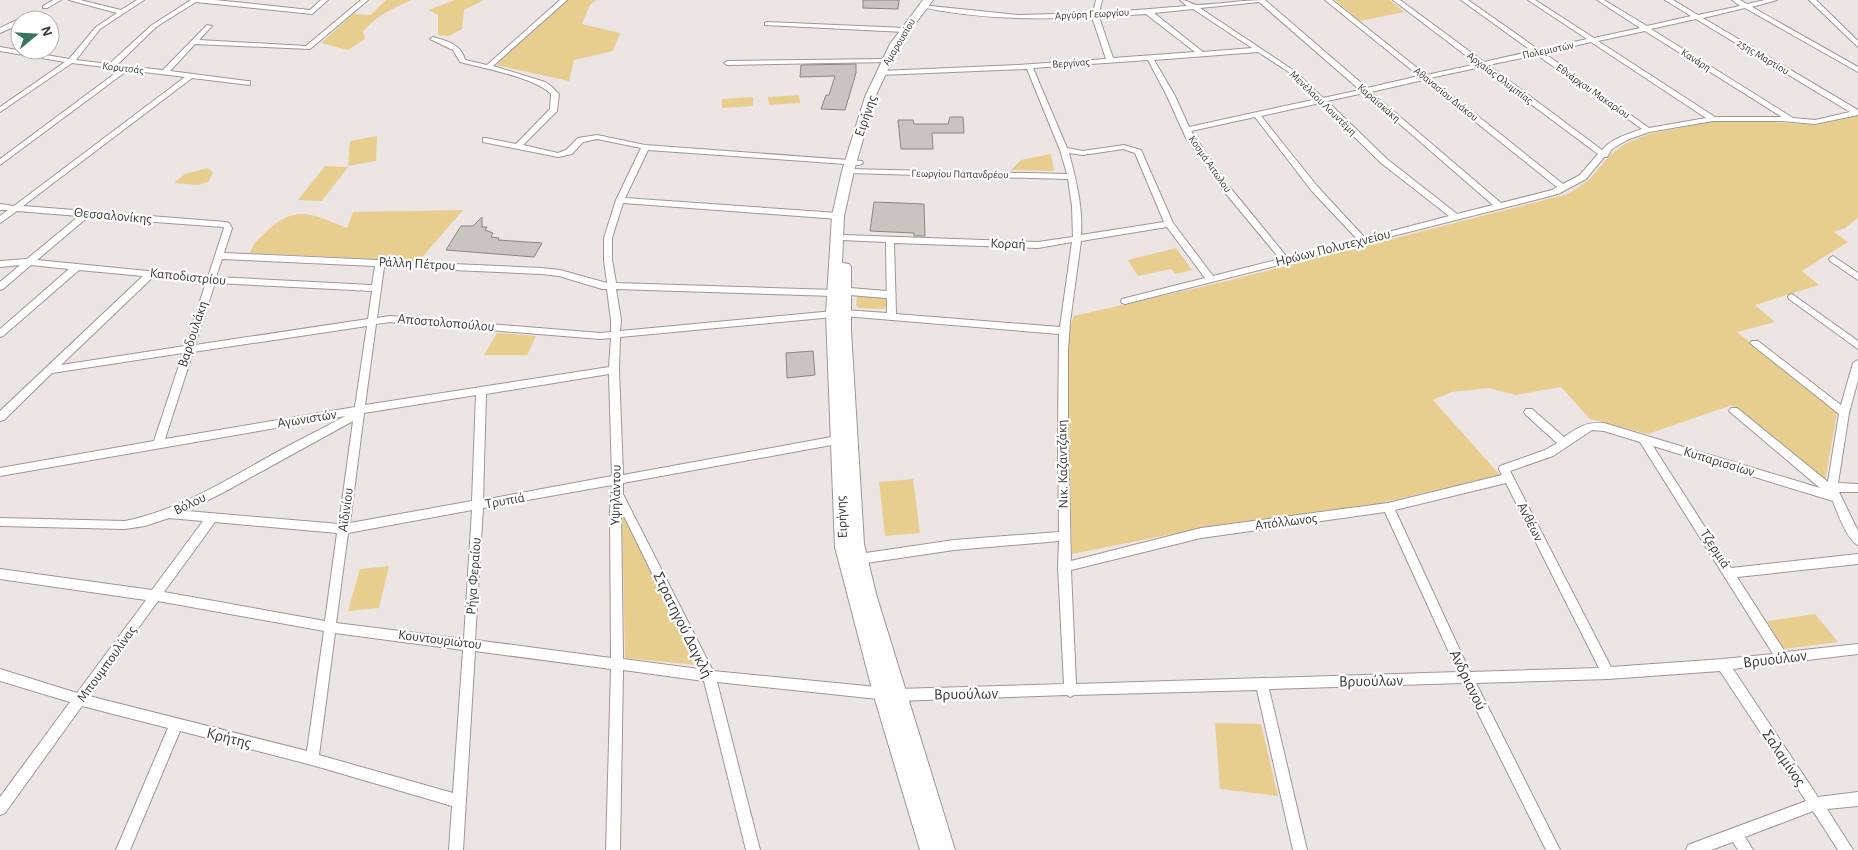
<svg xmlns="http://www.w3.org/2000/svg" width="1858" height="850" font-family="'Alegreya Sans',sans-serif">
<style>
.green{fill:#e7ce8f}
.building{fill:#cac4c0;stroke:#8b8681}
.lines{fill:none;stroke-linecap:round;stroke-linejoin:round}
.pedestrian-casing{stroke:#9f9796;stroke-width:9}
.minor-casing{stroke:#9f9796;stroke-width:2}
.secondary-casing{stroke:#9f9796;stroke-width:2}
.pedestrian{stroke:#fff;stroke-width:7}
.minor{fill:#fff;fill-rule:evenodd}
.secondary{fill:#fff;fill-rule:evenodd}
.labels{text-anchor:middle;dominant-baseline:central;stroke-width:4.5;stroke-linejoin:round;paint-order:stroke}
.far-street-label{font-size:11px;fill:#3e3b3b;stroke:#fff}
.street-label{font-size:14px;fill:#3e3b3b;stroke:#fff}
.near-street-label{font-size:16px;fill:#3e3b3b;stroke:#fff}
</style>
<rect width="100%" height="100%" fill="#ede5e3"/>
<g class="green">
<path d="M386,0H412C393,8 375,16 363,32L365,39L348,50L321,43L353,14L371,15Z"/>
<polygon points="455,0 484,0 464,10 462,29 449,36 438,35 438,15 428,10"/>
<polygon points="567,0 596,0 590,5 582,24 620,33 613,51 574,60 569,81 496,65"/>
<polygon points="1335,0 1390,0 1404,12 1360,21"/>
<polygon points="799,95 800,103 769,105 768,97"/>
<polygon points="753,97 753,106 722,108 722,99"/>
<polygon points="1858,114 1858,218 1845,228 1834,232 1848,242 1802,271 1819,285 1755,305 1775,322 1737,332 1837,412 1825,482 1732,405 1648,434 1590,419 1561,387 1516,395 1488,388 1452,392 1433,400 1500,475 1369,506 1292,518 1217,525 1072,554 1067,335 1074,316 1223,282 1568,194 1589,180 1609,156 1625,144 1649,134 1710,122 1757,121 1818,125"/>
<polygon points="377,136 376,161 348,166 350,141"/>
<polygon points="1051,154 1054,171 1011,170 1021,160"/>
<polygon points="325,166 348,167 322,201 298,200"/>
<polygon points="208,168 213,173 208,182 198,185 174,183 185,174"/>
<path d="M463,210L419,261L250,253C253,243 259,239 266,232C296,203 313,215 347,228L353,212Z"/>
<polygon points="1176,248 1192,270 1175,274 1171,269 1138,276 1128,260"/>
<polygon points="857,294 886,295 886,307 883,309 859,308 856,305"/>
<polygon points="497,333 536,336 527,355 484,355"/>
<polygon points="913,479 920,533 885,536 879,482"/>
<polygon points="622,514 643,552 697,665 625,658"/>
<polygon points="389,566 379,608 348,611 360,569"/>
<polygon points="1815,614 1838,642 1784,649 1767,621"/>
<polygon points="1215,723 1261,724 1278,796 1220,789"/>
</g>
<g class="building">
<polygon points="863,0 899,0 898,9 863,8"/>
<polygon points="856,64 856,73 845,110 821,109 826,95 829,95 835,76 800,77 801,65"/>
<polygon points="950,117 963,117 964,133 932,133 933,149 901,149 898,120 913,120 914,124 948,124"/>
<polygon points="874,202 924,204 925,236 914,236 914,233 870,231"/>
<polygon points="482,217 482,227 487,227 485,230 493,233 491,237 499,238 498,240 542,243 534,257 446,250 461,226 473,226"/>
<polygon points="813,351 815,375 787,378 786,353"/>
</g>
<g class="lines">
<defs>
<polyline id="pedestrian" points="844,291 892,295"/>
<g id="minor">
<polygon points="53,0 61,0 47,8 43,8 43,6"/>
<path d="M69,0H80L121,10L137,0H144L100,29L76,60L109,64L152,25L191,0H215L310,10L321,0H328L312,14L196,2L156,27L117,65L163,70L207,25L212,26L199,40L306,46L361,0H368L310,49L195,44L170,71L247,81H250V85L192,78L23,206L226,222L229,223L232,228L224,253L377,260L380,259L384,261L541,268L560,270L607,283L604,260V238L616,200L641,148L597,139L583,142L572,154L558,157L483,142V138H486L516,144L550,109L551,94C536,78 483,68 460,62L453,50L430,39L433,37C447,41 461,44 465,60L487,65L560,0H567L493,66L545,82L552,87L559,94L557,111L523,145L558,153L566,150L578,138L597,135L645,145L862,161L863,163L859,165L648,150L625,198L838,213L842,216L838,219L623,203L612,238V260L616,283L834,290L838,293L834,296L616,289L621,320L620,331L844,310L887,313L886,242L841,240L840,238L844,235L1038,242L1073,237L1072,206L1068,179L848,173L844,171L848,169L1067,174L1060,150L1027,69L881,75L877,73L881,71L1018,65L1106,59L1092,17C1035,20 977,19 921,7V5L1019,15L1093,13L1096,0H1102L1099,13L1187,6L1180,0C1189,0 1191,5 1198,5C1221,4 1243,0 1265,0L1367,88L1419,76L1325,0H1332L1426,75L1477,64L1393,0H1400L1484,62L1532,51L1461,0H1468L1539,50L1587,39L1528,0H1535L1594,38L1640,28L1597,0H1604L1647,26L1691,16L1665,0H1673L1698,15L1740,6L1732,0H1740L1747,4L1765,0H1777L1752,7L1858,67V72L1745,8L1703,18L1858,110V115L1815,124L1782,121H1713L1649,132L1627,140L1612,149L1607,157H1604L1586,179L1558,194L1125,304L1122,303L1121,301L1122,299L1205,278L1167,227L1081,241L1070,322L1068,349V434L1071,561L1201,528L1388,503L1502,475L1499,469L1500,466L1545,450L1557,443L1526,415L1524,412L1526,409H1532L1564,437C1579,427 1585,422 1604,423L1820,488L1729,411L1731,408H1737L1828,482L1839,414L1750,343L1752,341H1758L1841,405L1853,363L1858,360V380L1849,413L1838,483L1858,484V492H1839L1858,531V545C1847,540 1837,512 1833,501L1653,446L1731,568L1858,554V564L1737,577L1785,652L1858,644V654L1733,669L1818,797L1858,792V806L1827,809L1853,850H1838L1813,811L1745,837L1753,850H1738L1733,842L1711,850H1686L1688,845L1693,843L1806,801L1720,671L1608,679L1476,683L1560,850H1546L1463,683L1269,689L1307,850H1293L1257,690L1074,695L1070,697L1067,695L897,701L717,682L760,850H746L704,681L623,670L620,850H606L611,669L475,651L463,850H449L452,806L312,765L180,731L130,850H116L168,728L82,706L5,813L0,815V797L70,702L0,681V669L77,693L146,600L0,579V569L152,590L203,521L169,518L145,526L125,529L0,526V518L125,521C179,510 223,482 270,456C295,442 320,430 345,416L0,476V468L154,441L183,353L52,373L4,420L0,421V411L143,276L79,270L3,336L0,337V329L69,269L31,265L3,289L0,290V282L20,265L0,267V261L27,259L79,216L17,211L0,223V216L8,210H0V204L14,206L185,77L128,70L0,165V159L121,69L72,63L0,112V107L65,62L0,51V47L69,59L96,27L117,13ZM1259,2L1360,90L1323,98L1296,72L1200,8ZM1193,9L1252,48L1203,52L1154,13ZM1146,14L1195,52L1113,58L1099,17ZM1696,19L1850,112L1815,120L1793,118L1651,29ZM1645,31L1782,117H1715L1598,41ZM1591,42L1706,118L1649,128L1544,53ZM1258,52L1292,74L1317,99L1189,127L1175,96L1154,60ZM1537,55L1642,129C1628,134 1612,138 1602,150L1488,65ZM1148,60L1167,96L1186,138L1222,189L1280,259L1213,276L1173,223L1141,150L1124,145L1083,151L1067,148L1033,68ZM1481,67L1598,154L1580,175L1563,184L1430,78ZM1423,80L1557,187L1552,190L1501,203L1371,92ZM1364,93L1493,205L1457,214L1387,159L1327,101ZM1320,103L1381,163L1449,216L1365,238L1317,186L1261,116ZM1255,117L1311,190L1357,239L1287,257L1228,185L1191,131ZM1123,149L1135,153L1164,222L1081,235C1083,207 1076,180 1069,153L1083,155ZM88,217L223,227L224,228L208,277L37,260ZM1072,242L1060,327L896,314L894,243L1038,248ZM222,259L375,266L372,285L216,277ZM384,267L541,274L559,276L602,289H607L611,320V332L600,333L390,316L377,318ZM153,277L206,283L185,346L61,365ZM215,283L372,291L368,319L195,345ZM844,316L1059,334L1058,434L1059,532L954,540L859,554L855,556L853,559L855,562L859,564L954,550L1059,541L1058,567L1064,684L897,689L713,671L623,494V483L837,444L841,443L842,440L841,437L837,436L623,475L619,370L620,337ZM390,322L600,339L611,338L609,367L365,405L376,324ZM367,326L355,407L165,439L193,352ZM609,374L612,476L483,500L486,394ZM476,395L472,501L350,523L364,413ZM353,421L339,524L187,511L226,491ZM1592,430L1604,431L1640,442L1773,654L1723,659L1611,667L1510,471L1553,456ZM1506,483L1599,668L1470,672L1395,510ZM612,485L610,511L611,658L475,640L483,508ZM472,510L464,639L336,623L348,533ZM621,510L699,669L623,659ZM1385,512L1458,672L1076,684L1071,570L1201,538ZM215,522L337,533L325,621L164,592ZM158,601L324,631L307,751L89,696ZM335,633L463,650L453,793L319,755Z"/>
<polygon points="1809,0 1816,0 1858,41 1858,47"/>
<polygon points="33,12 35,13 35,15 26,20 20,20 20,24 0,33 0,28"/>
<polygon points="767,22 905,28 908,30 905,32 765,25 765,23"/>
<polygon points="886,59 888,60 888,62 727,65 724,63 727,61"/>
<polygon points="1833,256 1858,273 1858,280 1830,261 1829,259"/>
<polygon points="1792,294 1858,341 1858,349 1789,299 1788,297 1789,295"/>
</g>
<polygon id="secondary" points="923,0 933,0 900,44 875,97 854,171 844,216 842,263 849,264 851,267 851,331 864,544 876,594 955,850 920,850 873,693 835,547 826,314 832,216 842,171 865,97 890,44"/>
</defs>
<use href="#pedestrian" class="pedestrian-casing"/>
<use href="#minor" class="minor-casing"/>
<use href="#secondary" class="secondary-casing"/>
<use href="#pedestrian" class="pedestrian"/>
<use href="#minor" class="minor"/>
<use href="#secondary" class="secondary"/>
</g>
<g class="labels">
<g class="far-street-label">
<text transform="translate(1092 14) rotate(-3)">Αργύρη Γεωργίου</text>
<text transform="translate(899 42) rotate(-59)">Αμαρουσίου</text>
<text transform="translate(1548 50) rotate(-12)">Πολεμιστών</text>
<text transform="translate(1763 57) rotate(31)">25ης Μαρτίου</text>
<text transform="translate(1696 60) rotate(32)">Κανάρη</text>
<text transform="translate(1071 63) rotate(-4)">Βεργίνας</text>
<text transform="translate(123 68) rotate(7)">Κορυτσάς</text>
<text transform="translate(1500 78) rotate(37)">Αρχαίας Ολυμπίας</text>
<text transform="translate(1593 91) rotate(35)">Εθνάρχου Μακαρίου</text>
<text transform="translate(1446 94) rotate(39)">Αθανασίου Διάκου</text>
<text transform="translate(1323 103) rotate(44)">Μενέλαου Λουντέμη</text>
<text transform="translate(1379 103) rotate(41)">Καραϊσκάκη</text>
<text transform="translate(1210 164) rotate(55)">Κοσμά Αιτωλου</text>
<text transform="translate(960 174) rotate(1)">Γεωργίου Παπανδρέου</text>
</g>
<g class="street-label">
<text transform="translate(866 116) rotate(-71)">Ειρήνης</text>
<text transform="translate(113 216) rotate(5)">Θεσσαλονίκης</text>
<text transform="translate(1008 244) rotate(2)">Κοραή</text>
<text transform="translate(1333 248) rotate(-14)">Ηρώων Πολυτεχνείου</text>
<text transform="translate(417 264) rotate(3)">Ράλλη Πέτρου</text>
<text transform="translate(188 277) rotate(6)">Καποδιστρίου</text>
<text transform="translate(446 323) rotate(5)">Αποστολοπούλου</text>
<text transform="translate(193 334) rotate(-72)">Βαρδουλάκη</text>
<text transform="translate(307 419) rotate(-9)">Αγωνιστών</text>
<text transform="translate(1719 462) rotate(17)">Κυπαρισσίων</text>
<text transform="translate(1063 464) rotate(-91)">Νικ. Καζαντζάκη</text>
<text transform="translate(616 495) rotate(-89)">Υψηλάντου</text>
<text transform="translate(505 501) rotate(-10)">Τρυπιά</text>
<text transform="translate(190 504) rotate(-26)">Βόλου</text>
<text transform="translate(346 510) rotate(-82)">Αϊδινίου</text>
<text transform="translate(842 517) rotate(-93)">Ειρήνης</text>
<text transform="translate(1286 522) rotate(-7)">Απόλλωνος</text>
<text transform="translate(1530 522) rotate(63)">Ανθέων</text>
<text transform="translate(1715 549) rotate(57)">Τζερμιά</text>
<text transform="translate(474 576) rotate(-86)">Ρήγα Φεραίου</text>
<text transform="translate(440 640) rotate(7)">Κουντουριώτου</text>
<text transform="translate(107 664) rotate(-54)">Μπουμπουλίνας</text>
</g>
<g class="near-street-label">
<text transform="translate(683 625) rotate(64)">Στρατηγού Δαγκλή</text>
<text transform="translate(1775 659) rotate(-7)">Βρυούλων</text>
<text transform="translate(1468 680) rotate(64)">Ανδριανού</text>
<text transform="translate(1371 681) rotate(-1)">Βρυούλων</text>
<text transform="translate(966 694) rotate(-1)">Βρυούλων</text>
<text transform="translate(229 738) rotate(14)">Κρήτης</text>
<text transform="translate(1784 758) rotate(56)">Σαλαμίνος</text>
</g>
</g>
<g transform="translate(35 35) rotate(72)"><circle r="24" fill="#ffffff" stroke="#b2b1b1"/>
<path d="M0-4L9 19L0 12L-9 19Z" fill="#38745e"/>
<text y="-8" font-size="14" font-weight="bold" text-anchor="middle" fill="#3e3b3b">N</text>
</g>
</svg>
